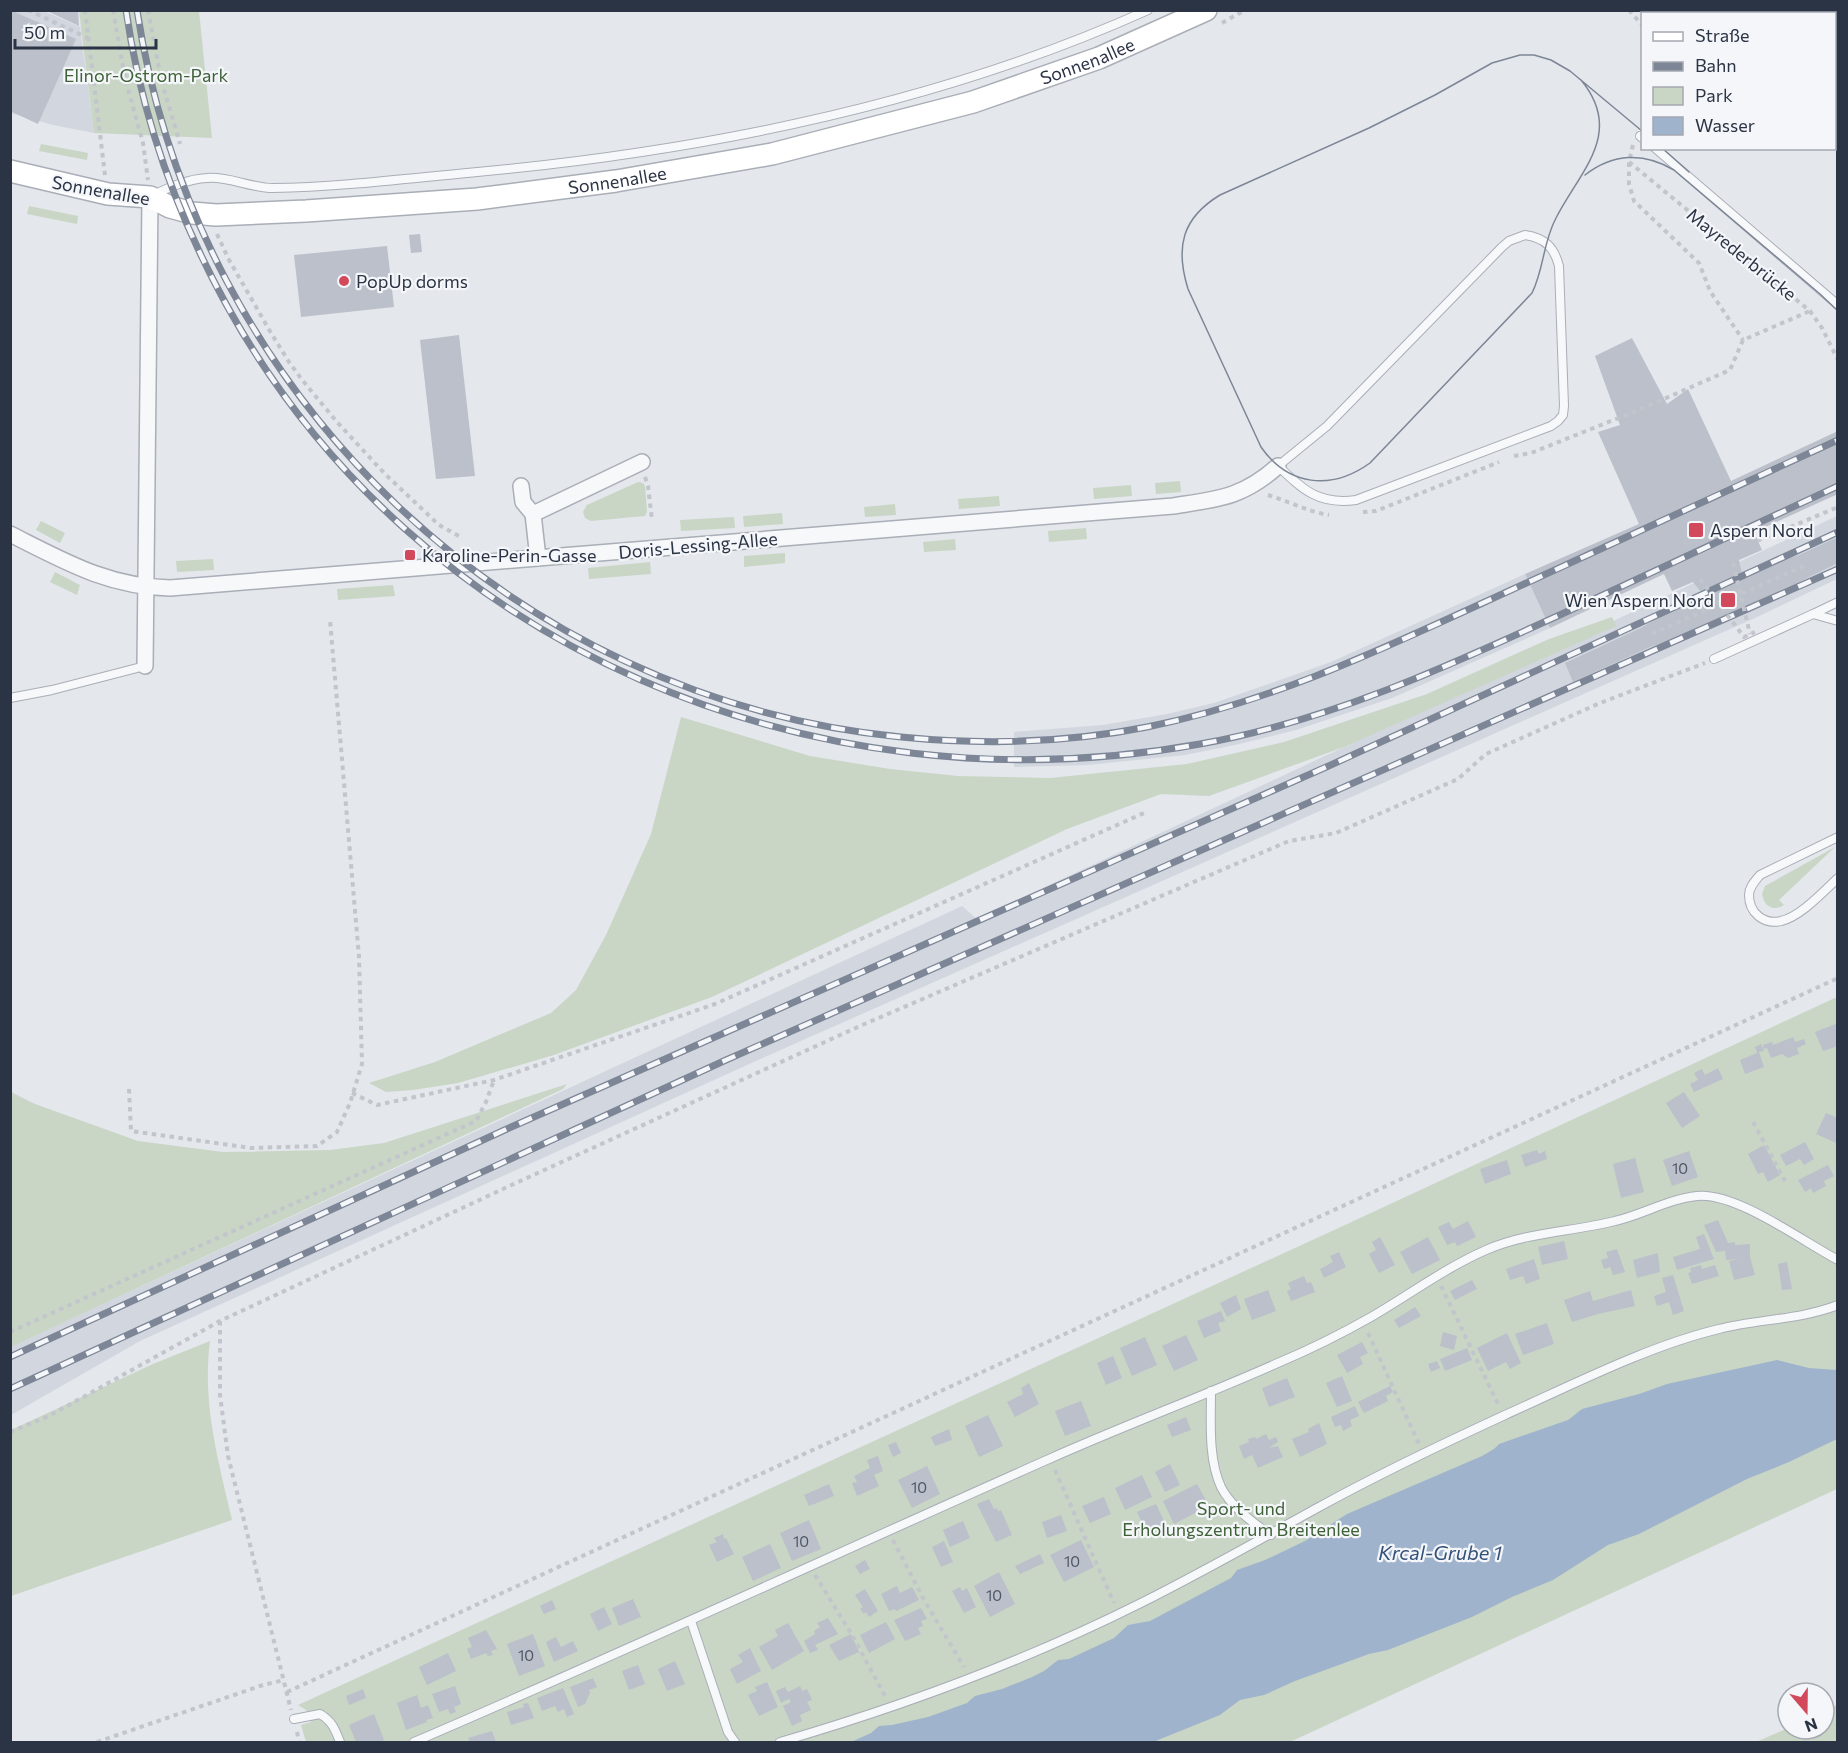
<svg xmlns="http://www.w3.org/2000/svg" width="1848" height="1753" font-family="Commissioner,sans-serif">
<style>
.built{fill:#d2d6de}
.green{fill:#c9d6c5}
.water{fill:#9fb4cc}
.building{fill:#bbc0ca}
.lines{fill:none;stroke-linecap:round;stroke-linejoin:round}
.lane-casing{stroke:#a9aeb7;stroke-width:10}
.street-casing{stroke:#a9aeb7;stroke-width:18}
.secondary-casing{stroke:#a9aeb7;stroke-width:24}
.path{stroke:#c2c5cb;stroke-width:4;stroke-dasharray:4.5 4.5;stroke-linecap:butt}
.lane{stroke:#f7f8fa;stroke-width:8}
.street{stroke:#f7f8fa;stroke-width:15}
.secondary{stroke:#fff;stroke-width:21}
.tram{stroke:#7d8696;stroke-width:1.5}
.rail-casing{stroke:#7d8696;stroke-width:7}
.rail{stroke:#f4f6f9;stroke-width:4.5;stroke-dasharray:14;stroke-linecap:butt}
.path-bridge{stroke:#c2c5cb;stroke-width:4;stroke-dasharray:4.5 4.5;stroke-linecap:butt}
.poi-dot{fill:#d1495b;stroke:#f4f6f9;stroke-width:2}
.labels{text-anchor:middle;dominant-baseline:central;stroke-width:4.5;stroke-linejoin:round;paint-order:stroke}
.number-label{font-size:15px;fill:#4f5766}
.street-label{font-size:18px;fill:#2b3445;stroke:#f4f6f9}
.park-label{font-size:18px;fill:#3f6138;stroke:#f4f6f9}
.poi-label{font-size:18px;fill:#2b3445;stroke:#f4f6f9;text-anchor:start}
.water-label{font-size:20px;font-style:italic;fill:#34527a;stroke:#f4f6f9}
</style>
<rect width="100%" height="100%" fill="#e4e7ec"/>
<g class="built">
<polygon points="10,11 44,11 80,27 94,133 53,125 11,113"/>
<polygon points="1837,516 1837,579 1755,618 747,1065 140,1341 11,1415 10,1347 962,906 977,919"/>
<polygon points="1525,574 1550,628 1392,698 1296,730 1235,745 1185,755 1088,765 1014,767 1014,732 1103,725 1167,714 1214,703 1331,662"/>
</g>
<g class="green">
<polygon points="79,11 199,11 212,138 94,133"/>
<polygon points="41,144 88,153 87,160 39,151"/>
<polygon points="29,206 78,216 77,224 27,214"/>
<polygon points="1180,481 1181,492 1156,494 1155,483"/>
<polygon points="638,482 643,483 645,486 647,512 645,516 591,521 585,518 583,512 587,505"/>
<polygon points="1131,485 1132,496 1094,499 1093,488"/>
<polygon points="999,496 1000,506 959,509 958,499"/>
<polygon points="895,504 896,515 865,517 864,507"/>
<polygon points="782,513 783,524 744,527 743,516"/>
<polygon points="734,517 735,528 681,531 680,520"/>
<polygon points="41,521 65,533 60,543 36,530"/>
<polygon points="1086,528 1087,539 1049,542 1048,531"/>
<polygon points="955,539 956,550 924,552 923,542"/>
<polygon points="785,553 785,563 744,567 744,556"/>
<polygon points="213,559 214,570 177,572 176,561"/>
<polygon points="650,562 651,574 589,579 588,568"/>
<polygon points="55,572 80,585 77,595 50,582"/>
<polygon points="393,585 395,596 338,600 337,589"/>
<polygon points="1612,617 1616,626 1344,747 1209,796 1161,794 1067,829 712,997 554,1055 458,1083 413,1090 386,1092 369,1083 435,1062 551,1013 576,990 606,935 651,834 681,717 810,756 890,769 958,776 1050,778 1187,764 1284,742 1427,694 1549,639"/>
<path d="M1835,847L1779,900L1784,905C1773,912 1764,906 1762,894L1765,886Z"/>
<polygon points="1837,997 1837,1489 1290,1742 306,1742 301,1725 311,1722 306,1710 298,1705 1332,1231"/>
<polygon points="567,1084 563,1089 11,1347 11,1092 35,1104 138,1141 223,1152 330,1150 384,1143"/>
<path d="M210,1341C202,1404 218,1459 232,1520L11,1596V1430L153,1364Z"/>
<polygon points="1837,1705 1837,1742 1756,1742 1788,1728 1824,1729 1824,1711"/>
</g>
<polygon class="water" points="1777,1360 1809,1368 1837,1370 1837,1439 1789,1462 1747,1479 1639,1534 1608,1545 1553,1580 1512,1597 1472,1617 1388,1650 1369,1654 1295,1681 1264,1695 1240,1700 1220,1715 1153,1742 851,1742 871,1733 879,1726 892,1725 928,1717 967,1703 975,1696 1002,1689 1032,1677 1044,1671 1058,1660 1069,1659 1114,1638 1128,1625 1150,1621 1231,1578 1237,1570 1265,1560 1305,1541 1347,1514 1482,1456 1494,1449 1499,1444 1568,1420 1582,1409 1639,1394 1667,1384"/>
<g class="building">
<polygon points="10,10 76,39 38,124 10,111"/>
<polygon points="45,10 78,10 79,26"/>
<polygon points="420,234 422,252 411,253 409,235"/>
<polygon points="387,246 394,307 301,317 294,255"/>
<polygon points="459,335 475,476 436,479 420,340"/>
<polygon points="1632,338 1667,404 1688,389 1731,481 1838,431 1838,494 1754,532 1762,550 1739,560 1742,574 1799,555 1838,537 1838,563 1809,577 1745,613 1715,626 1650,647 1573,682 1565,663 1641,628 1701,592 1693,582 1672,591 1664,574 1550,628 1525,574 1639,524 1598,432 1620,425 1595,356"/>
<polygon points="1838,1023 1838,1046 1823,1051 1815,1032"/>
<polygon points="1793,1037 1795,1042 1804,1039 1806,1044 1797,1048 1799,1054 1788,1058 1782,1054 1771,1058 1767,1048 1764,1049 1763,1045 1772,1042 1773,1045"/>
<polygon points="1761,1044 1764,1051 1759,1052 1764,1067 1745,1074 1740,1060 1757,1053 1755,1047"/>
<polygon points="1718,1068 1723,1079 1694,1092 1690,1084 1698,1080 1694,1073 1702,1069 1705,1075"/>
<polygon points="1684,1092 1700,1116 1682,1128 1666,1103"/>
<polygon points="1826,1113 1838,1118 1836,1143 1816,1134"/>
<polygon points="1805,1142 1814,1159 1804,1165 1800,1159 1786,1166 1780,1155"/>
<polygon points="1764,1145 1780,1175 1768,1182 1763,1172 1758,1174 1748,1154"/>
<polygon points="1537,1150 1539,1154 1545,1151 1547,1159 1525,1167 1521,1155"/>
<polygon points="1689,1151 1698,1177 1672,1186 1663,1160"/>
<polygon points="1635,1158 1644,1192 1621,1198 1613,1164"/>
<polygon points="1507,1160 1511,1174 1485,1184 1480,1169"/>
<polygon points="1828,1165 1834,1176 1824,1181 1826,1186 1813,1193 1811,1188 1805,1192 1798,1180"/>
<polygon points="1718,1220 1728,1243 1735,1242 1735,1245 1750,1244 1750,1257 1755,1275 1734,1280 1729,1261 1738,1259 1726,1260 1725,1251 1716,1252 1704,1225"/>
<polygon points="1468,1221 1476,1237 1457,1246 1455,1242 1447,1245 1438,1227 1449,1222 1453,1229"/>
<polygon points="1704,1234 1714,1259 1677,1270 1673,1257 1700,1249 1696,1237"/>
<polygon points="1380,1237 1395,1265 1379,1273 1369,1254 1376,1250 1372,1242"/>
<polygon points="1428,1237 1440,1260 1412,1274 1400,1252"/>
<polygon points="1564,1241 1568,1259 1542,1265 1538,1247"/>
<polygon points="1617,1249 1625,1272 1613,1275 1610,1267 1604,1269 1601,1260 1608,1258 1606,1252"/>
<polygon points="1339,1252 1346,1267 1324,1278 1320,1269 1333,1262 1330,1256"/>
<polygon points="1658,1253 1660,1272 1637,1278 1633,1260"/>
<polygon points="1534,1259 1540,1279 1526,1284 1523,1276 1510,1280 1506,1269"/>
<polygon points="1787,1262 1792,1289 1782,1290 1778,1264"/>
<polygon points="1701,1265 1702,1269 1715,1265 1719,1276 1692,1284 1688,1273 1691,1272 1690,1268"/>
<polygon points="1673,1275 1684,1311 1673,1315 1669,1302 1657,1306 1654,1296 1666,1292 1662,1278"/>
<polygon points="1304,1276 1307,1283 1311,1282 1315,1292 1291,1301 1287,1291 1291,1289 1288,1283"/>
<polygon points="1472,1280 1477,1289 1455,1300 1450,1291"/>
<polygon points="1268,1290 1276,1311 1252,1320 1244,1299"/>
<polygon points="1631,1290 1635,1306 1598,1314 1572,1322 1564,1300 1590,1291 1593,1301"/>
<polygon points="1236,1295 1241,1309 1227,1317 1220,1303"/>
<polygon points="1415,1307 1421,1316 1399,1328 1394,1320"/>
<polygon points="1221,1311 1225,1321 1218,1323 1221,1331 1204,1338 1197,1321"/>
<polygon points="1547,1323 1554,1344 1523,1355 1515,1334"/>
<polygon points="1443,1332 1457,1336 1454,1350 1440,1346"/>
<polygon points="1507,1333 1521,1363 1510,1369 1506,1362 1488,1371 1477,1348"/>
<polygon points="1186,1335 1198,1360 1174,1371 1162,1346"/>
<polygon points="1145,1337 1157,1365 1132,1376 1120,1348"/>
<polygon points="1362,1342 1368,1353 1360,1357 1363,1364 1347,1373 1337,1355"/>
<polygon points="1467,1348 1472,1360 1445,1371 1440,1359"/>
<polygon points="1113,1356 1122,1378 1106,1385 1097,1363"/>
<polygon points="1437,1361 1440,1368 1431,1372 1428,1364"/>
<polygon points="1342,1376 1352,1401 1337,1407 1326,1383"/>
<polygon points="1287,1378 1295,1397 1269,1407 1262,1388"/>
<polygon points="1029,1383 1039,1404 1015,1417 1007,1402 1023,1394 1021,1388"/>
<polygon points="1390,1386 1393,1392 1386,1396 1388,1401 1364,1413 1358,1402"/>
<polygon points="1081,1401 1091,1426 1065,1436 1055,1411"/>
<polygon points="1355,1406 1359,1416 1350,1420 1352,1426 1343,1431 1341,1425 1335,1427 1331,1417"/>
<polygon points="988,1415 1003,1446 979,1457 965,1426"/>
<polygon points="1186,1417 1191,1430 1172,1437 1167,1425"/>
<polygon points="1319,1423 1327,1444 1300,1457 1292,1439 1309,1432 1308,1429"/>
<polygon points="949,1429 952,1440 935,1446 931,1437"/>
<polygon points="1266,1434 1269,1440 1276,1437 1278,1442 1269,1448 1278,1446 1283,1457 1258,1468 1252,1455 1244,1459 1239,1446 1249,1442 1248,1439 1255,1437 1256,1439"/>
<polygon points="896,1442 901,1453 893,1457 888,1445"/>
<polygon points="878,1456 883,1471 874,1475 879,1486 857,1496 852,1483 857,1482 854,1476 870,1468 867,1460"/>
<polygon points="1170,1464 1180,1485 1165,1492 1155,1472"/>
<polygon points="927,1466 940,1494 912,1508 898,1480"/>
<polygon points="1142,1475 1152,1497 1125,1510 1115,1488"/>
<polygon points="829,1484 834,1496 809,1506 804,1495"/>
<polygon points="1197,1484 1209,1506 1174,1524 1163,1501"/>
<polygon points="1104,1497 1111,1514 1090,1523 1082,1506"/>
<polygon points="989,1499 994,1509 997,1508 998,1511 1001,1510 1012,1535 996,1542 977,1504"/>
<polygon points="1156,1504 1167,1527 1148,1536 1137,1512"/>
<polygon points="1061,1515 1067,1531 1047,1538 1042,1522"/>
<polygon points="809,1520 821,1549 792,1561 780,1533"/>
<polygon points="963,1521 970,1538 950,1547 943,1530"/>
<polygon points="723,1534 724,1539 726,1538 734,1554 717,1562 709,1545 717,1542 714,1538"/>
<polygon points="1081,1540 1094,1567 1064,1582 1050,1555"/>
<polygon points="944,1541 953,1562 941,1567 932,1547"/>
<polygon points="770,1544 781,1568 753,1581 742,1557"/>
<polygon points="1040,1554 1044,1563 1020,1574 1015,1566"/>
<polygon points="865,1560 870,1569 860,1574 855,1566"/>
<polygon points="999,1572 1015,1604 990,1617 974,1586"/>
<polygon points="897,1586 900,1593 912,1587 919,1600 896,1611 895,1609 889,1611 881,1594"/>
<polygon points="960,1587 962,1591 967,1588 976,1607 964,1613 952,1591"/>
<polygon points="865,1589 878,1611 869,1617 866,1612 864,1614 860,1609 863,1607 855,1595"/>
<polygon points="633,1599 641,1617 619,1626 612,1608"/>
<polygon points="552,1600 556,1609 544,1614 540,1606"/>
<polygon points="604,1607 612,1624 598,1631 590,1614"/>
<polygon points="921,1608 927,1619 921,1621 923,1626 918,1628 921,1634 905,1641 894,1620"/>
<polygon points="828,1618 838,1634 815,1645 818,1650 810,1653 804,1641 815,1634 814,1631 820,1627 817,1623"/>
<polygon points="886,1622 895,1639 869,1653 860,1635"/>
<polygon points="788,1623 804,1651 772,1670 759,1647 778,1636 775,1630"/>
<polygon points="486,1630 497,1649 491,1651 493,1655 488,1656 486,1653 471,1659 467,1649 472,1647 468,1638"/>
<polygon points="533,1634 545,1666 519,1676 507,1644"/>
<polygon points="851,1634 859,1652 839,1661 829,1645"/>
<polygon points="556,1637 561,1647 573,1641 578,1651 554,1662 546,1642"/>
<polygon points="750,1648 761,1671 737,1684 730,1669 743,1662 738,1655"/>
<polygon points="448,1653 456,1671 427,1685 419,1667"/>
<polygon points="675,1661 685,1684 667,1691 658,1669"/>
<polygon points="638,1665 645,1684 629,1690 622,1671"/>
<polygon points="593,1678 597,1687 589,1690 590,1693 585,1704 578,1707 570,1687"/>
<polygon points="767,1682 778,1707 759,1716 748,1695 757,1691 755,1687"/>
<polygon points="455,1686 461,1704 454,1707 456,1712 450,1714 448,1709 439,1712 432,1694"/>
<polygon points="800,1686 802,1691 807,1689 812,1700 807,1702 811,1710 800,1715 802,1721 792,1726 783,1706 791,1702 789,1699 781,1703 776,1691 785,1687 788,1692"/>
<polygon points="563,1688 574,1714 567,1717 564,1709 558,1712 555,1706 542,1711 537,1698"/>
<polygon points="363,1689 366,1698 349,1705 346,1696"/>
<polygon points="417,1695 421,1708 428,1705 433,1718 426,1720 427,1722 406,1730 397,1703"/>
<polygon points="528,1703 534,1718 511,1725 507,1712 524,1707 523,1704"/>
<polygon points="374,1714 384,1740 379,1742 356,1742 349,1725"/>
<polygon points="492,1731 496,1742 470,1742 468,1738"/>
</g>
<g class="lines">
<defs>
<g id="lane">
<polyline points="1640,136 1642,138"/>
<polyline points="1655,148 1838,305"/>
<path d="M153,195C170,187 188,179 207,178C228,176 251,188 273,188C338,187 403,179 467,173C699,152 935,106 1148,10"/>
<path d="M1525,235C1545,238 1554,247 1559,266L1564,406L1563,415L1558,421L1551,426L1356,500C1319,505 1303,490 1278,466L1327,426L1502,247L1509,241Z"/>
<polyline points="1838,602 1813,614 1838,621"/>
<polyline points="1714,659 1813,614"/>
<polyline points="10,698 52,690 145,666"/>
<path d="M1838,837L1760,875C1755,881 1749,887 1749,895C1749,913 1764,925 1781,921C1800,917 1823,892 1838,878"/>
<path d="M1211,1391C1211,1421 1208,1459 1221,1487C1231,1507 1253,1523 1271,1535"/>
<polyline points="691,1621 728,1732 735,1742"/>
<path d="M294,1719L320,1714C332,1721 335,1729 340,1742"/>
<path d="M414,1742C627,1651 837,1553 1049,1459C1125,1425 1204,1396 1280,1362C1311,1349 1341,1334 1371,1317C1409,1295 1445,1268 1486,1250C1527,1232 1571,1232 1615,1221C1642,1215 1668,1199 1697,1196C1736,1192 1802,1241 1838,1260"/>
<path d="M780,1742C904,1706 1025,1661 1141,1603C1201,1573 1259,1540 1319,1507C1379,1474 1442,1444 1505,1415C1572,1385 1648,1346 1719,1329C1758,1319 1799,1320 1838,1305"/>
</g>
<g id="street">
<polyline points="521,486 523,502 533,514 538,558"/>
<polyline points="533,514 642,462"/>
<path d="M10,534C64,561 108,587 170,588L1173,506C1218,499 1242,498 1278,466"/>
<polyline points="145,666 150,197"/>
</g>
<g id="secondary">
<path id="s1" d="M10,171L108,194L150,197L170,207L192,213L216,215L306,211L477,199L616,181L772,154L973,102L1099,58L1206,10"/>
</g>
</defs>
<use href="#lane" class="lane-casing"/>
<use href="#street" class="street-casing"/>
<use href="#secondary" class="secondary-casing"/>
<g class="path">
<polyline points="28,10 88,38"/>
<polyline points="85,10 105,175"/>
<polyline points="113,10 125,78 143,143 148,180"/>
<polyline points="148,10 161,79 180,144"/>
<polyline points="1629,10 1642,25"/>
<polyline points="1222,23 1245,10"/>
<polyline points="1633,145 1629,162 1629,184 1634,201 1699,263 1710,291 1743,340"/>
<polyline points="1629,162 1810,311 1822,328 1838,360"/>
<polyline points="217,234 228,258 271,333 289,362 303,381 337,422 385,474 439,525 459,536"/>
<polyline points="1514,456 1531,453 1641,409 1730,370 1743,340 1810,311"/>
<polyline points="645,477 648,486 652,520"/>
<path d="M1268,495C1288,501 1309,512 1329,515"/>
<polyline points="1363,512 1376,511 1499,462"/>
<polyline points="1757,541 1838,507"/>
<polyline points="1652,634 1808,564"/>
<polyline points="129,1089 131,1131 251,1148 317,1146 337,1132 350,1103 362,1064 359,957 330,620"/>
<polyline points="352,1093 377,1105 494,1080 715,1004 1144,813"/>
<polyline points="1753,1122 1785,1181"/>
<polyline points="1441,1286 1499,1406"/>
<polyline points="220,1321 220,1395 228,1456 291,1710"/>
<polyline points="10,1332 476,1121 486,1102 494,1080"/>
<polyline points="1368,1333 1419,1444"/>
<polyline points="10,1432 49,1416 220,1321 518,1182 860,1026 1289,841 1336,833 1458,779 1486,754 1600,703 1705,663"/>
<polyline points="1055,1470 1114,1603"/>
<polyline points="893,1540 923,1598 964,1667"/>
<polyline points="815,1575 852,1635 885,1696"/>
<polyline points="287,1692 1838,978"/>
<polyline points="297,1732 299,1742"/>
<polyline points="97,1742 263,1685 284,1680"/>
</g>
<use href="#lane" class="lane"/>
<use href="#street" class="street"/>
<use href="#secondary" class="secondary"/>
<g class="tram">
<path d="M1581,80C1625,133 1580,171 1556,218C1543,242 1544,269 1532,293L1370,463C1331,491 1288,486 1261,447L1188,289C1175,247 1182,218 1220,195L1369,128L1435,95L1492,63L1520,55H1534L1551,60L1570,71L1642,131"/>
<polyline points="1662,148 1689,172"/>
<path d="M1585,175C1613,153 1644,152 1674,170L1820,294L1838,311"/>
</g>
<defs>
<g id="rail">
<path d="M126,10C141,114 176,213 226,304C417,651 817,813 1200,744C1329,721 1446,667 1564,613C1655,571 1746,529 1838,486"/>
<path d="M137,10C196,396 513,699 901,737C983,745 1067,743 1147,727C1267,703 1376,652 1487,601C1604,548 1721,493 1838,440"/>
<polyline points="10,1357 509,1128 1333,764 1838,532"/>
<polyline points="10,1389 726,1060 1838,569"/>
</g>
</defs>
<use href="#rail" class="rail-casing"/>
<use href="#rail" class="rail"/>
<g class="path-bridge">
<polyline points="1733,563 1750,634"/>
<polyline points="1700,579 1744,637 1755,632"/>
</g>
</g>
<g class="poi-dot">
<circle cx="344" cy="281" r="6"/>
<rect x="1688" y="522" width="16" height="16" rx="3"/>
<rect x="404" y="549" width="12" height="12" rx="3"/>
<rect x="1720" y="592" width="16" height="16" rx="3"/>
</g>
<g class="labels">
<g class="number-label">
<text x="1680" y="1168">10</text>
<text x="919" y="1487">10</text>
<text x="801" y="1541">10</text>
<text x="1072" y="1561">10</text>
<text x="994" y="1595">10</text>
<text x="526" y="1655">10</text>
</g>
<g class="street-label">
<text stroke="none"><textPath href="#s1" startOffset="1101">Sonnenallee</textPath></text>
<text stroke="none"><textPath href="#s1" startOffset="615">Sonnenallee</textPath></text>
<text transform="translate(101 190) rotate(10)">Sonnenallee</text>
<text transform="translate(1742 254) rotate(39)">Mayrederbrücke</text>
<text transform="translate(698 545) rotate(-5)">Doris-Lessing-Allee</text>
</g>
<g class="park-label">
<text x="146" y="75">Elinor-Ostrom-Park</text>
<text x="1241" y="1508">Sport- und<tspan x="1241" dy="21">Erholungszentrum Breitenlee</tspan></text>
</g>
<g class="poi-label">
<text x="356" y="281">PopUp dorms</text>
<text x="1710" y="530">Aspern Nord</text>
<text x="422" y="555">Karoline-Perin-Gasse</text>
<text x="1714" y="600" text-anchor="end">Wien Aspern Nord</text>
</g>
<g class="water-label">
<text x="1440" y="1552">Krcal-Grube 1</text>
</g>
</g>
<rect width="1848" height="1753" fill="none" stroke="#2b3445" stroke-width="24"/>
<rect x="1641" y="12" width="195" height="138" fill="#f4f6f9" stroke="#a4a8b1" stroke-width="1.5"/>
<rect x="1653" y="32" width="30" height="9" fill="#ffffff" stroke="#a4a8b1" stroke-width="1.5"/>
<text x="1695" y="42" font-size="18" fill="#2b3445">Straße</text>
<rect x="1653" y="62" width="30" height="9" fill="#7d8696" stroke="#a4a8b1" stroke-width="1.5"/>
<text x="1695" y="72" font-size="18" fill="#2b3445">Bahn</text>
<rect x="1653" y="87" width="30" height="18" fill="#c9d6c5" stroke="#a4a8b1" stroke-width="1.5"/>
<text x="1695" y="102" font-size="18" fill="#2b3445">Park</text>
<rect x="1653" y="117" width="30" height="18" fill="#9fb4cc" stroke="#a4a8b1" stroke-width="1.5"/>
<text x="1695" y="132" font-size="18" fill="#2b3445">Wasser</text>
<g transform="translate(1806 1711) rotate(160)"><circle r="28" fill="#f4f6f9" stroke="#a4a8b1" stroke-width="1.5"/>
<path d="M0-4.5L10 22L0 15L-10 22Z" fill="#d1495b"/>
<text y="-9" font-size="16" font-weight="bold" text-anchor="middle" fill="#2b3445">N</text>
</g>
<path d="M15 39v9h141v-9" fill="none" stroke="#2b3445" stroke-width="3"/>
<text x="24" y="39" font-size="18" fill="#2b3445" stroke="#f4f6f9" stroke-width="4.5" paint-order="stroke">50 m</text>
</svg>
